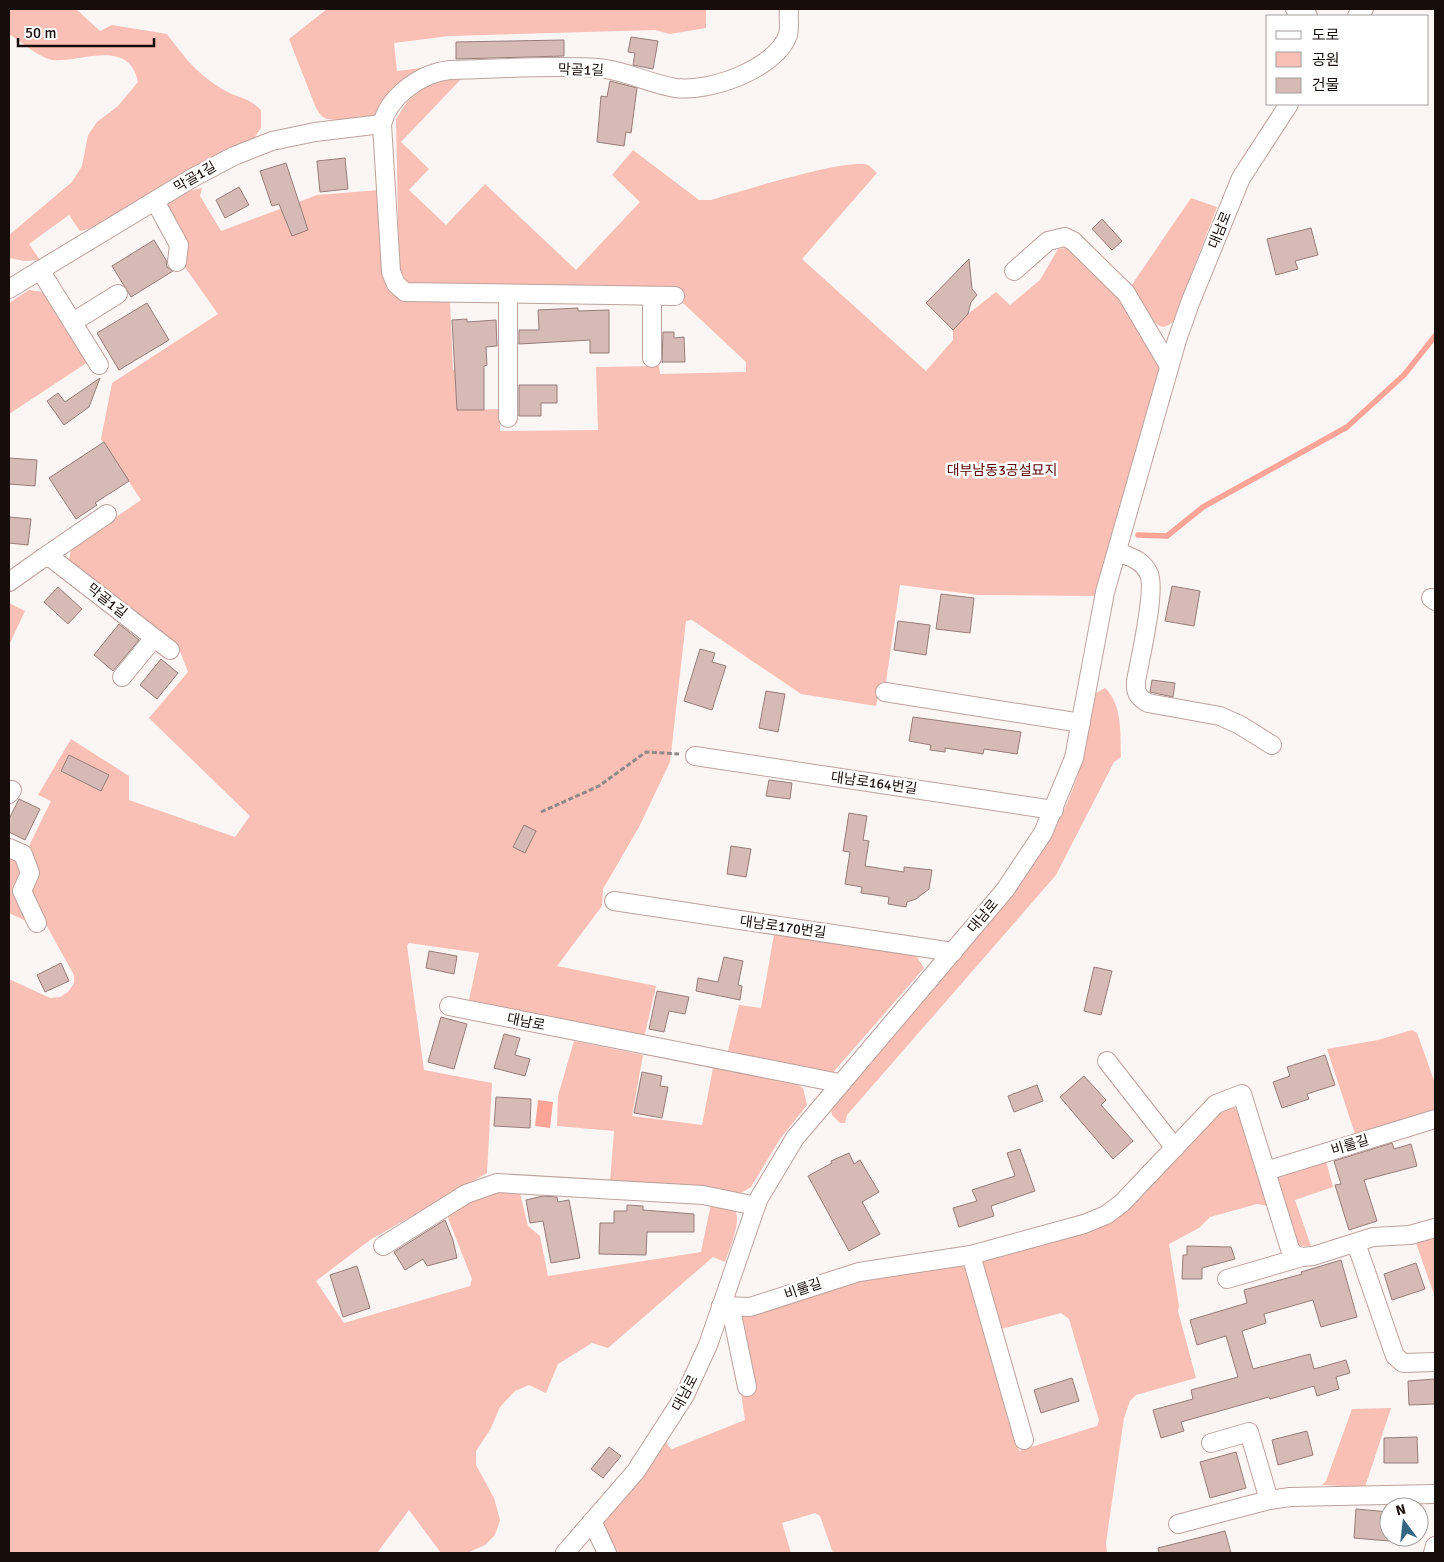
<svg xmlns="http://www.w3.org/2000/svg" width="1444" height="1562" font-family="Signika,'Noto Sans KR',sans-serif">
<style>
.green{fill:#fabfb5}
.water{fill:#ffa496}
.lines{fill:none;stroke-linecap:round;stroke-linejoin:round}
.stream{stroke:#ffa496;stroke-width:5.5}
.building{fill:#d6bab5;stroke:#967d78}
.minor-casing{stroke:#bda29d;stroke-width:20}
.path{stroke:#918988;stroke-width:3;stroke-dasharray:5 2.5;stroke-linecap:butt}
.minor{stroke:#fff;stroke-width:18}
.labels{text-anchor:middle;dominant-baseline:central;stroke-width:5;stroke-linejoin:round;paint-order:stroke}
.street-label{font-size:14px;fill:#170e0c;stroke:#fff}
.park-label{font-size:14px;fill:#560503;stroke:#fff}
</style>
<rect width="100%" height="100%" fill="#fbf5f4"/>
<g class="green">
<path d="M9,9H76L100,31L112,25L167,34C185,58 198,75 224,90C239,99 247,96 261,110V128L254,138L89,229L80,231L69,215L29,244L40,260L24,261L9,258V235L72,182L82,166L88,135L97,122L118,106L138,82C129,37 80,63 52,60C42,59 18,40 9,34Z"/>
<path d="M327,9H706V28L670,34L655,30L449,36L394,43L397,71L438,66L377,117C365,122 341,122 328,119C322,118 319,113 316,108L289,39Z"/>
<path d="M465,75L401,142L429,169L409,190L446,225L485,184L576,270L640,202L612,175L633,150L699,200H711C739,192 846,158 868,165C871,167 875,171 877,173L802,259L926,371L953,340V330L968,314L996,292L1010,305L1040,280L1058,249L1066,248L1072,251L1121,298L1161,363L1096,596L978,595L900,585L886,682H881L876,706L801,694L692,620L686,621L670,762L639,827L603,889L602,906L557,966L656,986L644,1038L469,1000L479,953L409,943L407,946L424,1070L492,1083L487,1173L370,1240L316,1281L344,1323L470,1286L472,1279L446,1213L484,1192L519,1189L528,1226L540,1236L548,1276L701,1252L711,1204C718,1205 728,1205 734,1210C743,1218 729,1251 725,1262L713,1257L608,1348L592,1343L558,1364L546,1393L529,1385L515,1391L500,1407L490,1430L476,1451V1465L494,1498L500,1520L495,1535L485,1545L467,1553H441L409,1510L377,1553H9V979L50,998L60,997L68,992L74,983V975L50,932L30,891L28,848L51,801L38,795L71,739L129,776V800L235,837L250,816L149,718L188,672L178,646L72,564L69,558L72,547L141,500L101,439L112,383L218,314L182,263L163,207L188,191L202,188L200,196L221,231L317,195L380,190L382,237L389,290L406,302H450L453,370H456L457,410L500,409V431L598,430L596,367L659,366L660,374L746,372V362L682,302L681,290L408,284L399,268L396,119L407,102L431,80Z"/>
<path d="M1191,198L1217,207L1173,322C1157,336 1151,315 1142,304C1138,299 1133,294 1129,289Z"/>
<polygon points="29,290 43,292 46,295 88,362 9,414 9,303"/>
<polygon points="9,603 25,611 9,645"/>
<path d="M1105,688C1123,705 1120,734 1121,757L1114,762L1056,875L847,1115L845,1123H840L832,1115L831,1109L1013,895C1041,853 1069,810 1082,761C1088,739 1091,716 1096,693Z"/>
<polygon points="9,856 17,860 22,869 15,898 26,921 9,913"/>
<polygon points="774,935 910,954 917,957 924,968 830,1076 728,1051 739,1005 761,1008"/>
<polygon points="1412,1030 1417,1033 1435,1083 1435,1110 1355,1134 1327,1049 1378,1040"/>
<polygon points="574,1041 643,1055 632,1116 702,1125 713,1068 797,1084 803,1088 807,1105 780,1139 751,1187 741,1193 610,1181 614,1131 557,1126 558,1096"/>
<polygon points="1232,1105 1242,1116 1268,1206 1257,1204 1210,1217 1199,1228 1169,1244 1179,1306 1178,1311 1196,1378 1136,1395 1130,1401 1124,1418 1106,1543 1107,1553 833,1553 820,1516 815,1513 782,1523 791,1553 615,1553 604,1529 604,1519 643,1475 667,1441 668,1446 672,1449 745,1420 741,1393 756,1389 741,1320 745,1312 828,1286 956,1264 964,1267 973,1282 1019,1451 1097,1426 1099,1420 1069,1319 1061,1313 1001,1329 980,1270 982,1261 1084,1230 1216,1111"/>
<polygon points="1326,1161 1333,1187 1295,1200 1311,1246 1301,1246 1297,1243 1276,1177 1280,1173"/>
<polygon points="1435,1237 1435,1297 1416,1243"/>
<polygon points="1391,1408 1365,1487 1322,1485 1326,1481 1352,1409"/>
</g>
<polygon class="water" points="538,1100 553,1102 550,1128 535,1126"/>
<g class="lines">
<polyline class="stream" points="1138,535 1167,536 1203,507 1347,427 1404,375 1435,336"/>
</g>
<g class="building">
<polygon points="631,37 658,41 653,69 633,65 635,53 628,52"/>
<polygon points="564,40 564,56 456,59 456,42"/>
<polygon points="610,81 637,88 631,133 626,132 624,146 597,142 601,96 607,97"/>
<polygon points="345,158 348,189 320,192 317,161"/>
<polygon points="286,163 308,230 292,236 279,204 272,206 260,171"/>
<polygon points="239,187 249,205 225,218 216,200"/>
<polygon points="1102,219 1122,241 1112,250 1092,229"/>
<polygon points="1311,228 1318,255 1295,261 1298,269 1276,275 1267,239"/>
<polygon points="154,240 166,260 167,267 173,271 131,297 112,266"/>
<polygon points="969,259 972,289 977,295 971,302 968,314 953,330 926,303"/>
<polygon points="147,303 169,340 119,370 97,333"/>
<polygon points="578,308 578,311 609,310 609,353 590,353 590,340 519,344 519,330 539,330 538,310"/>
<polygon points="467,319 467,322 496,320 497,346 486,347 487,365 484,366 484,410 457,410 452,320"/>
<polygon points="663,332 674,332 674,338 684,337 685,362 662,362"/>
<polygon points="100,378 89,407 64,425 47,401 58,393 65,402"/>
<polygon points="519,385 557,385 557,403 541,403 541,416 519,416"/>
<polygon points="104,442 129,481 95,503 97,505 76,519 49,478"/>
<polygon points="9,458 37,460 35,486 9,484"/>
<polygon points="9,517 31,519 28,545 9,543"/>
<polygon points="1172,586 1200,591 1194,626 1165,621"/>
<polygon points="58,587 82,609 68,624 44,602"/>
<polygon points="941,594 974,598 970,633 936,629"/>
<polygon points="898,621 930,625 926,655 894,650"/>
<polygon points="119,624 139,640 113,671 94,655"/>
<polygon points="700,649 715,653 712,662 726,666 712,710 684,701"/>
<polygon points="161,659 178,673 157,699 140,685"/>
<polygon points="1152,680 1175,683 1173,697 1150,692"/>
<polygon points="766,691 785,694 778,732 759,728"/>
<polygon points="913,717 1021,732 1017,754 984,749 983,754 945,748 945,752 930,750 931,745 909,741"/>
<polygon points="69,755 109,775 101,791 61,771"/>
<polygon points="769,780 792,783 790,799 766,796"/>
<polygon points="19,799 40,809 25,840 9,832 9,819"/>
<polygon points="849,813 867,816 863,840 869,841 865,866 904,872 904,867 932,870 929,889 916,899 907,902 906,907 888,904 889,897 861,893 862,887 845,884 850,852 843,851"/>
<polygon points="524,825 536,831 525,853 513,847"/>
<polygon points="731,846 751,849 746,877 727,874"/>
<polygon points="429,951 457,956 454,974 426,968"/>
<polygon points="724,957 743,961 738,985 742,986 740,1000 696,991 698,978 718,982"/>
<polygon points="61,963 69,981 45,992 37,975"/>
<polygon points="1094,967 1112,971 1101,1015 1084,1011"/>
<polygon points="657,991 689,997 685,1014 669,1011 664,1032 649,1029"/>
<polygon points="441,1017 467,1024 454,1069 428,1062"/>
<polygon points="504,1034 520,1038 515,1055 530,1059 525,1076 494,1068"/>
<polygon points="1325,1055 1335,1085 1307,1094 1309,1099 1282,1108 1273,1082 1290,1076 1287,1067"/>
<polygon points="642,1072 662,1076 660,1086 668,1087 662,1118 634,1113"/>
<polygon points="1084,1076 1106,1100 1101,1105 1133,1141 1113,1159 1060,1097"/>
<polygon points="1037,1085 1043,1101 1014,1112 1008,1096"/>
<polygon points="496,1097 531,1099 530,1128 494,1126"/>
<polygon points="1392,1143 1394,1149 1411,1144 1417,1166 1364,1180 1377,1221 1349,1230 1335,1185 1341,1184 1334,1161"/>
<polygon points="1020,1149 1035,1191 991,1206 994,1216 959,1227 953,1208 977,1201 972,1190 1015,1176 1007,1153"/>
<polygon points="849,1153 854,1164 860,1160 879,1192 862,1202 880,1234 849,1251 808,1176 832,1163 831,1161"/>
<polygon points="543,1196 557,1197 558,1202 569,1200 580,1258 551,1263 543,1221 530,1223 526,1200"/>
<polygon points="627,1205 643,1206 643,1210 694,1214 694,1232 647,1232 646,1255 599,1254 600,1223 614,1223 614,1211 627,1211"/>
<polygon points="445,1220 453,1240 457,1258 427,1266 423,1259 405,1270 394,1252"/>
<polygon points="1187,1246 1231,1247 1235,1259 1202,1268 1202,1279 1182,1279 1183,1255 1187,1255"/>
<polygon points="1341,1260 1357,1317 1321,1327 1313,1300 1264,1314 1266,1323 1242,1331 1253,1369 1310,1354 1314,1369 1346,1360 1350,1373 1336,1377 1339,1389 1317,1396 1314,1386 1270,1399 1269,1397 1181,1422 1184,1431 1161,1438 1153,1410 1193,1399 1191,1390 1238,1377 1226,1336 1197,1345 1190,1320 1247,1303 1244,1290 1302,1274 1301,1272"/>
<polygon points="1416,1263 1425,1289 1392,1300 1384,1274"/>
<polygon points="357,1266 370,1308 343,1317 330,1275"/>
<polygon points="1072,1378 1079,1401 1041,1413 1034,1390"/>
<polygon points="1435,1379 1435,1404 1409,1405 1408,1381"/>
<polygon points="1307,1431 1313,1455 1278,1465 1272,1440"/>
<polygon points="1417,1437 1418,1463 1384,1463 1384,1438"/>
<polygon points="609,1447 621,1456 603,1478 591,1469"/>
<polygon points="1236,1452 1246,1488 1210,1498 1200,1462"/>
<polygon points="1356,1509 1389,1512 1389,1541 1354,1538"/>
<polygon points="1225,1531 1231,1553 1159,1553 1158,1548"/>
</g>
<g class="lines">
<defs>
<g id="minor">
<polyline points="1295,9 1308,16"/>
<polyline points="1357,16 1364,9"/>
<polyline points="155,201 179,245 177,262"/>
<polyline points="40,270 99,365"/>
<polyline points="1014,271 1048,241 1065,237 1073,241 1126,293 1169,366"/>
<polyline points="9,289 194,177 234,156 272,141 315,132 382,124"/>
<polyline points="508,294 508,418"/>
<polyline points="652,296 652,358"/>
<path d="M675,296L405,292L396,284L391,272L382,124C389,96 421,73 450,70C499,69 549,65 598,68C624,70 650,84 676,88C709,92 775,70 788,35C790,28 788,17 789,9"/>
<polyline points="73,322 118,294"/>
<path d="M1118,552C1130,557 1143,560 1149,574C1156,591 1140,659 1136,681C1135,693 1138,697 1148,703L1220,716L1240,725L1272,745"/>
<polyline points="43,558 107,514"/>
<polyline points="9,582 43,558 50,557 170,650"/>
<polyline points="1431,598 1435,601"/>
<polyline points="122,677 154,638"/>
<polyline points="885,692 1081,723"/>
<polyline points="695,756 1054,810"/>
<polyline points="9,794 12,790"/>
<polyline points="9,848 23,854 30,873 22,891 37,923"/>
<polyline points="614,901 953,952"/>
<polyline points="449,1006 839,1083"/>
<polyline points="1107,1061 1175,1148"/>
<polyline points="1266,1171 1435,1119"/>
<polyline points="1356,1243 1395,1356 1403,1363 1435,1362"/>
<polyline points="383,1246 466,1194 497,1183 703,1195 756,1206"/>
<polyline points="971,1255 1024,1440"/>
<polyline points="1227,1279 1302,1257"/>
<polyline points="721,1306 750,1307 859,1272 971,1255 1084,1224 1106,1215 1122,1203 1216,1104 1242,1094 1290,1249 1295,1255 1302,1257 1313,1256 1373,1237 1410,1235 1435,1228"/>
<polyline points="721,1306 733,1319 747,1387"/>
<polyline points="1211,1443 1249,1432 1269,1500"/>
<polyline points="592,1521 607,1553"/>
<polyline points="1178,1524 1269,1500 1290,1497 1435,1494"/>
<polyline points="565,1553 636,1471 685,1395 708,1345 758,1200 795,1138 1005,890 1043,833 1074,758 1105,592 1177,340 1190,303 1241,178 1289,104"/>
<polyline points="1433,1553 1435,1546"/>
</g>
</defs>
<use href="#minor" class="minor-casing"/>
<polyline class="path" points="541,812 599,786 646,752 679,754"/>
<use href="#minor" class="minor"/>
</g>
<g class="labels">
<g class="street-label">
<text transform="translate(581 70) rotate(2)">막골1길</text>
<text transform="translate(195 177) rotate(-30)">막골1길</text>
<text transform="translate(1220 230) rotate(-68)">대남로</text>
<text transform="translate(107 601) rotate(38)">막골1길</text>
<text transform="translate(874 783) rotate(8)">대남로164번길</text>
<text transform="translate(983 916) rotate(-50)">대남로</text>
<text transform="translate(783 927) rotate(8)">대남로170번길</text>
<text transform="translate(526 1022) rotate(11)">대남로</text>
<text transform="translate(1350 1145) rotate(-17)">비룰길</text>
<text transform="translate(803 1289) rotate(-19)">비룰길</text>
<text transform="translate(685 1393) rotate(-62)">대남로</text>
</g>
<g class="park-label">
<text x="1002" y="470">대부남동3공설묘지</text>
</g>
</g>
<rect width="1444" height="1562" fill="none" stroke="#170e0c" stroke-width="20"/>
<rect x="1266" y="15" width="162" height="90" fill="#ffffff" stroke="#a29f9e"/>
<rect x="1276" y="31" width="25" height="8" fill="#ffffff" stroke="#a29f9e"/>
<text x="1312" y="40" font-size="15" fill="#170e0c">도로</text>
<rect x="1276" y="52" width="25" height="15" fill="#fabfb5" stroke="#a29f9e"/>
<text x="1312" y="65" font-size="15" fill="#170e0c">공원</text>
<rect x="1276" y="78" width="25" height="15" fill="#d6bab5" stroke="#a29f9e"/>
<text x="1312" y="90" font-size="15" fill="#170e0c">건물</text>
<g transform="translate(1404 1522) rotate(345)"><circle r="24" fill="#ffffff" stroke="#a29f9e"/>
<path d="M0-4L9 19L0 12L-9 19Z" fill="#346683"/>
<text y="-8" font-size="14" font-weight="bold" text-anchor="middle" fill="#170e0c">N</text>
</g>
<path d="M18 38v8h136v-8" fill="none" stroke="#170e0c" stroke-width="2.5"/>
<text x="25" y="38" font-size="15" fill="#170e0c" stroke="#ffffff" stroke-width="4" paint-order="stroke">50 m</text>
</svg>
